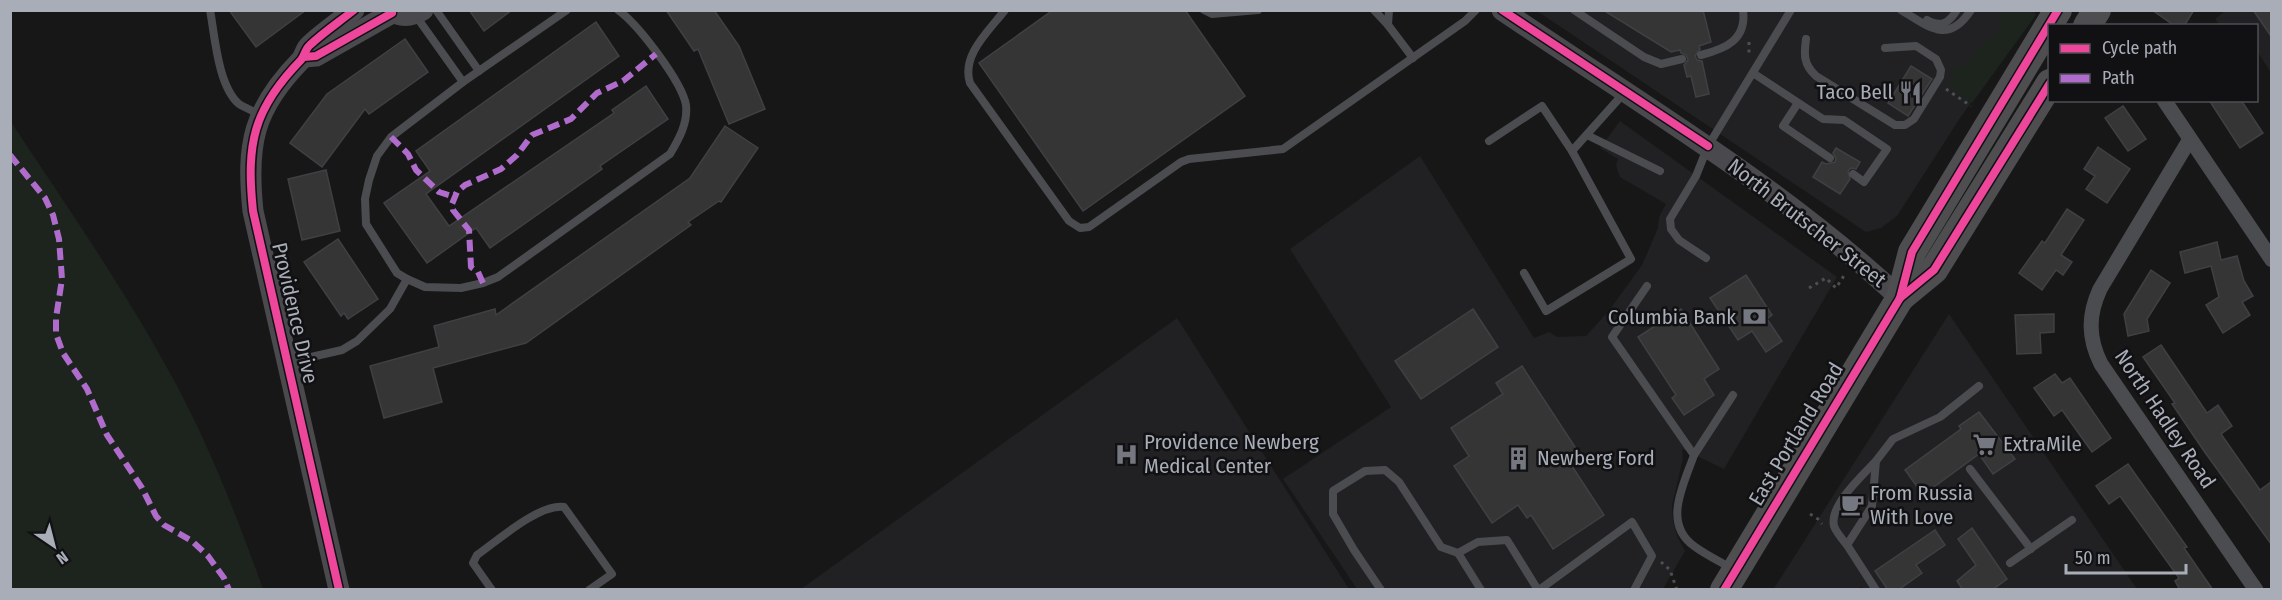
<svg xmlns="http://www.w3.org/2000/svg" width="2282" height="600" font-family="'Fira Sans Condensed',sans-serif">
<style>
.built{fill:#212123}
.green{fill:#1d241e}
.building{fill:#353536;stroke:#3f4043;stroke-width:1.5}
.lines{fill:none;stroke-linecap:round;stroke-linejoin:round}
.path{stroke:#4d4e52;stroke-width:3;stroke-dasharray:3 4.5;stroke-linecap:butt}
.lane{stroke:#4b4c50;stroke-width:8}
.street{stroke:#4b4c50;stroke-width:15}
.secondary{stroke:#4a4a4e;stroke-width:21}
.highway{stroke:#4e4e51;stroke-width:28}
.quiet{stroke:#b06ccc;stroke-width:6;stroke-dasharray:12 6;stroke-linecap:butt}
.cycleway-casing{stroke:#111113;stroke-width:11}
.cycleway{stroke:#ed469a;stroke-width:8}
.labels{text-anchor:middle;dominant-baseline:central;stroke-width:5;stroke-linejoin:round;paint-order:stroke}
.poi-label{font-size:21px;fill:#a8adb8;stroke:#111113;text-anchor:start}
.street-label{font-size:21px;fill:#a8adb8;stroke:#111113}
</style>
<rect width="100%" height="100%" fill="#171717"/>
<g class="built">
<polygon points="1537,11 2036,11 2031,20 1960,118 1897,216 1881,228 1866,232"/>
<polygon points="2225,11 2271,11 2271,73 2257,51 2256,26 2220,25 2215,19"/>
<polygon points="1620,121 1837,277 1724,469 1682,449 1683,458 1672,506 1673,521 1678,538 1685,551 1663,589 1357,589 1283,479 1391,407 1290,249 1420,156 1534,338 1549,332 1557,337 1586,336 1608,312 1642,265 1658,228 1659,217 1666,204 1620,177 1616,165 1618,159 1600,148"/>
<polygon points="1949,314 2137,589 1864,590 1862,587 1853,590 1773,590"/>
<polygon points="1177,318 1349,589 801,589"/>
</g>
<g class="green">
<polygon points="2004,11 2033,11 2036,15 1972,103 1947,87 1952,81 1954,67 1967,65 1981,46 1993,36 2000,26"/>
<path d="M11,122C68,208 127,293 176,384C211,450 238,519 263,589H11Z"/>
</g>
<g class="building">
<polygon points="229,10 306,10 256,47"/>
<polygon points="469,10 512,10 484,31"/>
<polygon points="666,10 714,10 739,46 765,109 729,124 698,49 694,51"/>
<polygon points="1053,10 1185,10 1245,96 1083,211 979,63"/>
<polygon points="1603,10 1703,10 1711,42 1699,46 1700,49 1695,56 1697,60 1702,61 1709,94 1696,97 1691,76 1687,77 1684,65 1688,60 1686,55 1681,53 1680,50 1671,52"/>
<polygon points="2152,10 2194,10 2184,26 2175,26"/>
<polygon points="2253,10 2271,10 2271,36"/>
<polygon points="596,22 619,56 426,194 449,226 614,113 612,110 646,86 668,119 600,166 602,169 490,248 476,228 427,263 384,203 430,171 416,151"/>
<polygon points="405,39 428,72 369,114 365,109 322,167 290,143 327,94"/>
<polygon points="1911,66 1932,79 1908,116 1888,103"/>
<polygon points="2209,100 2241,100 2263,133 2240,148"/>
<polygon points="2123,106 2146,139 2128,151 2105,118"/>
<polygon points="725,126 758,148 721,202 719,201 688,222 691,225 526,343 433,368 442,402 384,418 370,366 439,347 434,326 495,309 496,315 690,178"/>
<polygon points="2098,147 2130,169 2107,203 2086,189 2095,176 2084,169"/>
<polygon points="1836,148 1860,162 1856,169 1851,168 1848,171 1850,179 1840,194 1813,177 1822,162 1826,164 1835,162 1836,158 1833,153"/>
<polygon points="326,170 340,231 302,240 288,179"/>
<polygon points="2067,209 2084,220 2061,255 2072,262 2063,275 2056,270 2042,290 2019,273 2042,241 2045,243"/>
<polygon points="338,239 378,299 348,319 344,313 341,316 304,262"/>
<polygon points="2217,242 2221,260 2237,256 2244,281 2253,296 2242,302 2250,315 2223,333 2206,305 2219,297 2211,266 2185,273 2180,252"/>
<polygon points="2151,270 2170,283 2147,319 2149,331 2128,336 2124,314"/>
<polygon points="1746,275 1772,315 1767,319 1782,341 1766,352 1752,331 1738,340 1710,298"/>
<polygon points="1473,309 1498,347 1421,399 1395,361"/>
<polygon points="1681,309 1719,369 1704,379 1714,395 1684,415 1672,398 1676,395 1638,337"/>
<polygon points="2054,314 2054,332 2040,333 2041,353 2017,354 2015,315"/>
<polygon points="2161,345 2207,413 2218,405 2232,426 2221,434 2260,490 2271,482 2271,544 2204,451 2172,404 2175,403 2143,357"/>
<polygon points="1522,366 1579,453 1568,460 1604,515 1553,549 1531,515 1527,518 1518,505 1492,523 1454,466 1469,456 1451,428 1503,394 1496,383"/>
<polygon points="2055,374 2062,383 2070,378 2111,438 2092,452 2062,410 2054,416 2034,388"/>
<polygon points="1979,412 2015,459 1993,474 1979,454 1923,495 1905,470 1961,429 1959,426"/>
<polygon points="2128,464 2187,547 2184,548 2213,590 2180,590 2175,581 2179,578 2120,496 2109,504 2096,486"/>
<polygon points="1972,528 2007,579 1992,590 1963,590 1957,581 1976,565 1958,539"/>
<polygon points="1935,530 1945,545 1916,565 1922,573 1898,590 1888,590 1875,571"/>
</g>
<g class="lines">
<g class="path">
<polyline points="1749,42 1749,56"/>
<polyline points="1946,89 1971,106"/>
<polyline points="1809,288 1826,278 1836,288 1845,274"/>
<polyline points="1810,514 1818,519 1822,524"/>
<polyline points="1661,562 1670,570 1677,590"/>
</g>
<g class="lane">
<path d="M210,10C215,37 218,86 239,104C245,108 254,111 260,115"/>
<polyline points="436,10 479,71"/>
<path d="M567,10L463,82L391,137L377,156L369,180L365,199L366,224L397,273L407,279L425,287L461,288L483,283L498,277L670,154C679,139 688,123 686,105C682,82 638,24 618,10"/>
<path d="M1005,10C989,31 961,55 970,83L1069,221L1080,228L1089,227L1181,162L1189,159L1283,149L1465,21L1476,10"/>
<polyline points="1204,10 1212,14 1258,10"/>
<polyline points="1374,10 1388,25"/>
<polyline points="1389,10 1388,25 1413,58"/>
<polyline points="1574,10 1644,57 1661,64 1682,59"/>
<path d="M1901,10C1929,27 1948,45 1971,10"/>
<polyline points="416,16 463,82"/>
<path d="M1927,20C1941,28 1949,23 1957,10"/>
<path d="M1806,39C1804,54 1803,64 1816,76L1895,125H1905L1914,119L1940,77L1941,70L1936,59L1916,46L1885,48"/>
<path d="M1701,55C1725,49 1747,40 1743,10"/>
<polyline points="1753,73 1823,119 1844,120 1887,149 1864,182 1853,174"/>
<polyline points="1798,103 1783,126 1830,158"/>
<polyline points="1587,135 1660,171"/>
<polyline points="1489,141 1542,106 1572,151"/>
<polyline points="1706,258 1679,240 1671,229 1670,219 1696,176 1708,146 1791,10"/>
<polyline points="1524,273 1546,311 1631,259 1572,151 1624,93"/>
<path d="M1647,286L1612,337L1694,455C1684,484 1662,523 1694,546C1706,555 1719,561 1731,568"/>
<polyline points="289,362 342,350 357,341 390,309 407,279"/>
<polyline points="1694,455 1733,395"/>
<polyline points="1970,469 2031,549"/>
<path d="M1847,545C1842,539 1836,532 1834,526C1829,505 1863,475 1876,461"/>
<polyline points="1458,553 1478,542 1507,540 1538,590"/>
<polyline points="2010,563 2072,520"/>
<path d="M492,590L473,563L477,555C497,541 540,503 564,507L612,574L589,590"/>
<polyline points="1381,590 1354,550 1333,514 1333,491 1365,471 1385,470 1399,482 1441,547 1458,553 1481,590"/>
<polyline points="1539,590 1632,522 1652,556 1634,590"/>
<polyline points="1876,590 1847,545 1872,506 1876,461 1893,439 1940,417 1979,386"/>
</g>
<g class="street">
<polyline points="2164,100 2272,260"/>
<path d="M2190,139L2100,289C2088,315 2088,338 2101,364L2256,590"/>
</g>
<g class="secondary">
<path d="M389,10C401,18 411,17 423,10"/>
<path d="M1502,10C1637,102 1780,186 1900,298"/>
<polyline points="304,57 316,56 392,13"/>
<path d="M339,590L253,211C246,144 253,109 301,60C305,55 305,49 310,45C324,32 339,22 354,10"/>
</g>
<g class="highway">
<polyline points="2087,26 2097,10"/>
<polyline points="1900,298 1934,270 2050,83"/>
<polyline points="1724,590 1900,298 1912,252 2058,10"/>
</g>
<g class="quiet">
<polyline points="391,137 408,154 416,170 439,192 452,196 456,194"/>
<polyline points="10,155 45,198 53,215 59,239 62,279 56,318 56,334 63,353 87,389 107,435 142,488 156,516 164,525 192,541 208,556 224,578 229,590"/>
<polyline points="483,283 478,272 471,267 469,230 453,210 452,204 457,192 465,185 501,169 517,155 532,135 571,119 597,93 623,81 656,54"/>
</g>
<defs>
<g id="cycleway">
<polyline points="1502,10 1708,146"/>
<polyline points="304,57 316,56 392,13"/>
<polyline points="1900,298 1934,270 2050,83"/>
<path d="M339,590L253,211C246,144 253,109 301,60C305,55 305,49 310,45C324,32 339,22 354,10"/>
<polyline points="1724,590 1900,298 1912,252 2058,10"/>
</g>
</defs>
<use href="#cycleway" class="cycleway-casing"/>
<use href="#cycleway" class="cycleway"/>
</g>
<defs>
<symbol id="restaurant-bare" viewBox="-9 -9 18 18"><path d="M-5-6h1v4h1v-4h1v4h1v-4h1v5L-1.5 .5V6h-2V.5L-5-1ZM5-6V6H3V1.5H1.5Q1.5-4 5-6Z" fill="#757880" stroke="#111113" stroke-width="2.5" paint-order="stroke"/></symbol>
<symbol id="bank-bare" viewBox="-9 -9 18 18"><path d="M-6-4H6V4H-6ZM0-2.3a2.3 2.3 0 1 0 0 4.6a2.3 2.3 0 1 0 0-4.6Z" fill="#757880" stroke="#111113" stroke-width="2.5" paint-order="stroke"/></symbol>
<symbol id="supermarket-bare" viewBox="-9 -9 18 18"><path d="M-6-5.5h2.5l.6 2H6L4.5 2H-2.5L-4.4-4H-6ZM-1.5 3.2a1.3 1.3 0 1 0 .1 0ZM3 3.2a1.3 1.3 0 1 0 .1 0Z" fill="#757880" stroke="#111113" stroke-width="2.5" paint-order="stroke"/></symbol>
<symbol id="hospital-bare" viewBox="-9 -9 18 18"><path d="M-5-5h3v3.5h4V-5h3V5h-3V1.5h-4V5h-3Z" fill="#757880" stroke="#111113" stroke-width="2.5" paint-order="stroke"/></symbol>
<symbol id="building-bare" viewBox="-9 -9 18 18"><path d="M-4-6H4V6H1V3H-1V6H-4ZM-2.5-4.3h1.7v1.8h-1.7ZM.8-4.3h1.7v1.8H.8ZM-2.5-1h1.7V.8h-1.7ZM.8-1h1.7V.8H.8Z" fill="#757880" stroke="#111113" stroke-width="2.5" paint-order="stroke"/></symbol>
<symbol id="cafe-bare" viewBox="-9 -9 18 18"><path d="M-5.5-4.5H6V0H3Q3 3.5 0 3.5H-2.5Q-5.5 3.5-5.5 0ZM3-3.2v2h1.7v-2ZM-6 4.5H4V6H-6Z" fill="#757880" stroke="#111113" stroke-width="2.5" paint-order="stroke"/></symbol>
</defs>
<g fill-rule="evenodd">
<use href="#restaurant-bare" x="1894" y="76" width="33" height="33"/>
<use href="#bank-bare" x="1738" y="300" width="33" height="33"/>
<use href="#supermarket-bare" x="1968" y="428" width="33" height="33"/>
<use href="#hospital-bare" x="1110" y="438" width="33" height="33"/>
<use href="#building-bare" x="1502" y="442" width="33" height="33"/>
<use href="#cafe-bare" x="1836" y="488" width="33" height="33"/>
</g>
<g class="labels">
<g class="poi-label">
<text x="1893" y="92" text-anchor="end">Taco Bell</text>
<text x="1736" y="317" text-anchor="end">Columbia Bank</text>
<text x="1144" y="442">Providence Newberg<tspan x="1144" dy="24">Medical Center</tspan></text>
<text x="2003" y="444">ExtraMile</text>
<text x="1537" y="458">Newberg Ford</text>
<text x="1870" y="493">From Russia<tspan x="1870" dy="24">With Love</tspan></text>
</g>
<g class="street-label">
<text transform="translate(1807 223) rotate(38)">North Brutscher Street</text>
<text transform="translate(295 313) rotate(77)">Providence Drive</text>
<text transform="translate(2165 419) rotate(56)">North Hadley Road</text>
<text transform="translate(1796 434) rotate(-59)">East Portland Road</text>
</g>
</g>
<rect width="2282" height="600" fill="none" stroke="#a8adb8" stroke-width="24"/>
<rect x="2048" y="24" width="210" height="78" fill="#111113" stroke="#4d4f55" stroke-width="1.5"/>
<rect x="2060" y="44" width="30" height="9" fill="#ed469a" stroke="#4d4f55" stroke-width="1.5"/>
<text x="2102" y="54" font-size="18" fill="#a8adb8">Cycle path</text>
<rect x="2060" y="74" width="30" height="9" fill="#b06ccc" stroke="#4d4f55" stroke-width="1.5"/>
<text x="2102" y="84" font-size="18" fill="#a8adb8">Path</text>
<g transform="translate(54 546) rotate(145)" stroke="#111113" stroke-width="4.5" paint-order="stroke">
<path d="M0-4.5L10 22L0 15L-10 22Z" fill="#a8adb8"/>
<text y="-9" font-size="16" font-weight="bold" text-anchor="middle" fill="#a8adb8">N</text>
</g>
<path d="M2066 564v9h120v-9" fill="none" stroke="#a8adb8" stroke-width="3"/>
<text x="2075" y="564" font-size="18" fill="#a8adb8" stroke="#111113" stroke-width="4.5" paint-order="stroke">50 m</text>
</svg>
